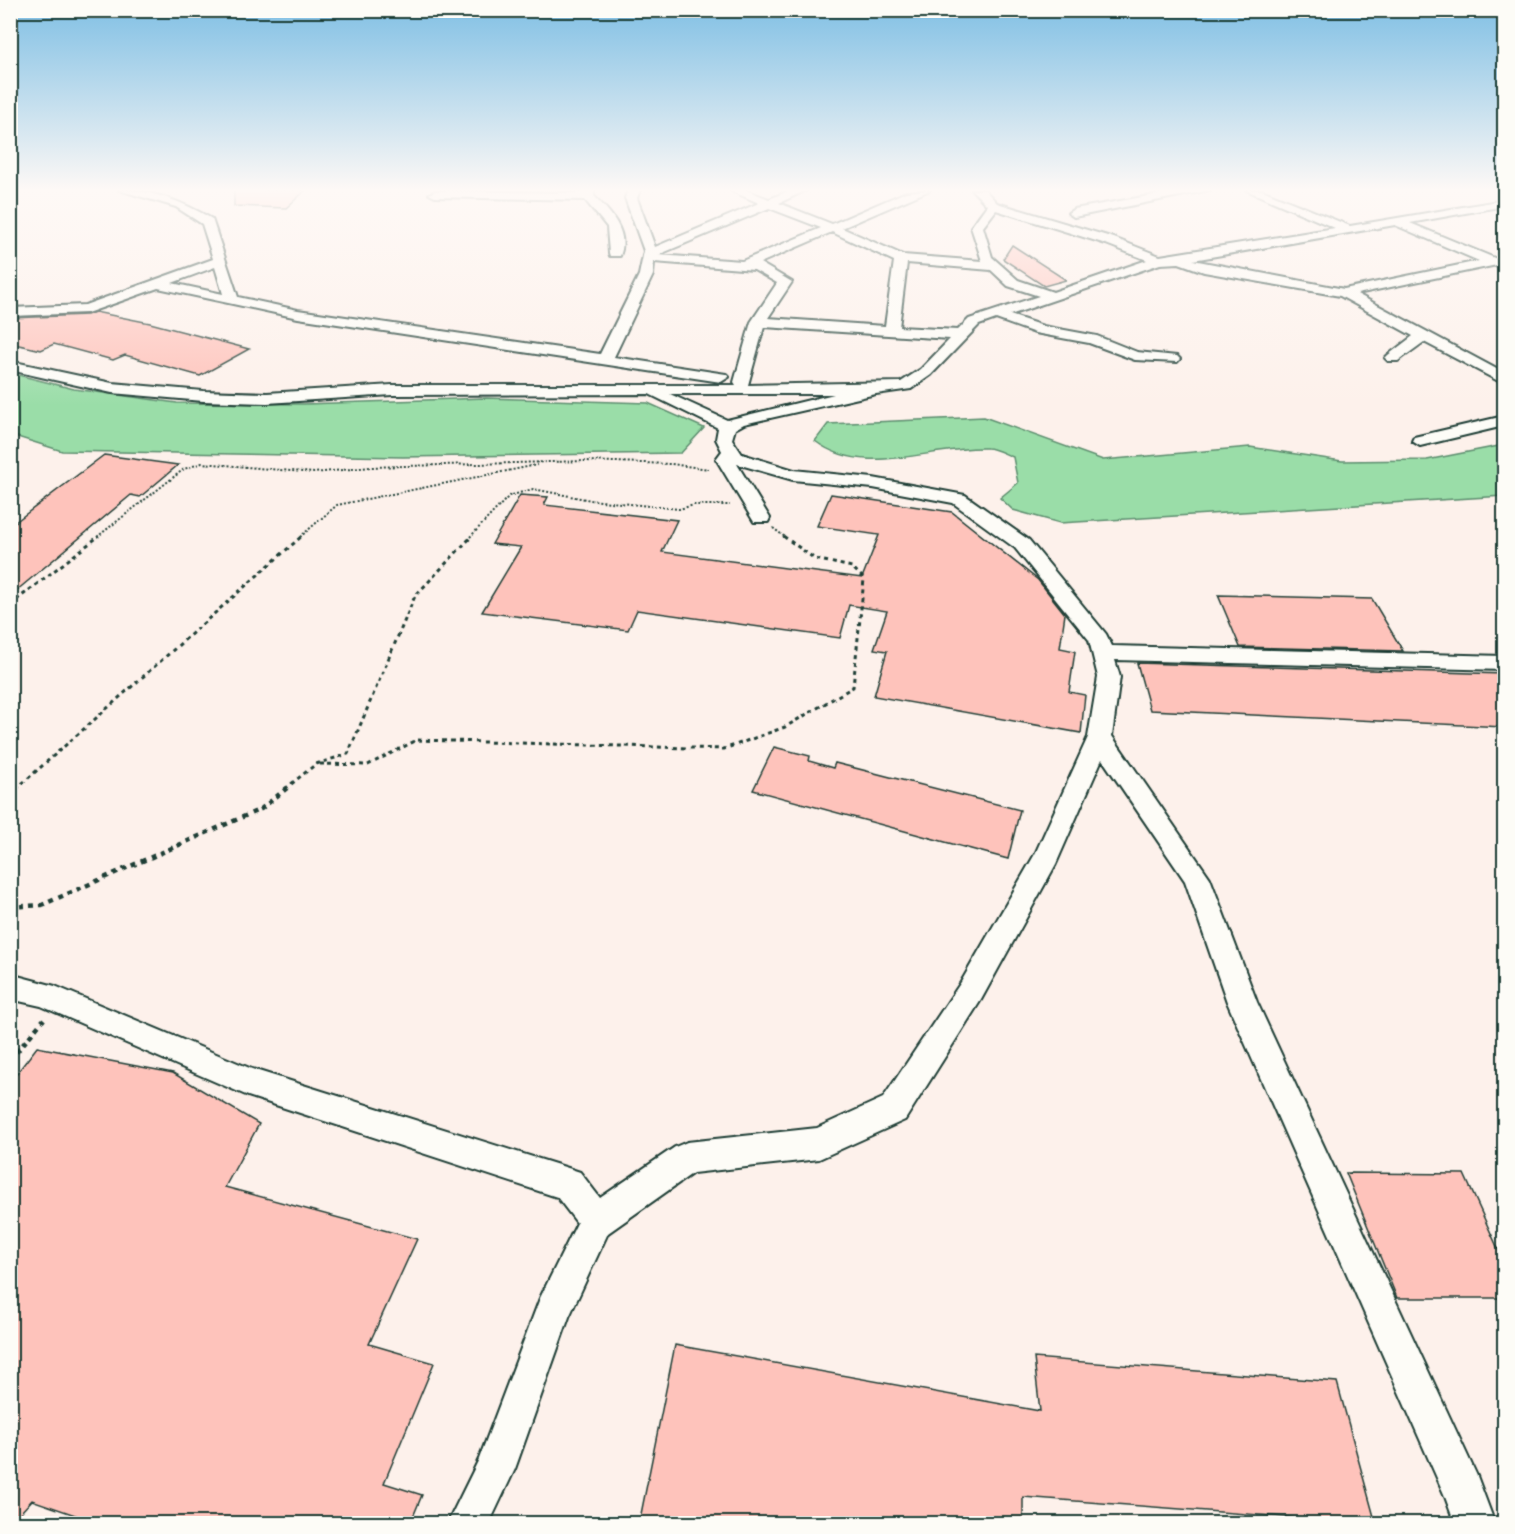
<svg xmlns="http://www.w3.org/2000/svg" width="1515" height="1534" font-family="'Playpen Sans',sans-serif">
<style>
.green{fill:#9adda8;stroke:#5c8d6e;stroke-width:1.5}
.building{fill:#fec3bb;stroke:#1f3d34;stroke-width:1.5}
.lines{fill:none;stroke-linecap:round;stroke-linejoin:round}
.minor-casing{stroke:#1f3d34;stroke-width:4}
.path-far2{stroke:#1f3d34;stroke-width:2;stroke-dasharray:2 2;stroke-linecap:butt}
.path-far1{stroke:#1f3d34;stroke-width:3;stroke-dasharray:4 4;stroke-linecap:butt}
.path{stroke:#1f3d34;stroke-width:4.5;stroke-dasharray:5 5;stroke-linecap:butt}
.minor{fill:#fdfcf7;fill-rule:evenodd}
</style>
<rect width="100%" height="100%" fill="#fdf1eb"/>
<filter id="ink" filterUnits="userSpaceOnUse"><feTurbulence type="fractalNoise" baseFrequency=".0167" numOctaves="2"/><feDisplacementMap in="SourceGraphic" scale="12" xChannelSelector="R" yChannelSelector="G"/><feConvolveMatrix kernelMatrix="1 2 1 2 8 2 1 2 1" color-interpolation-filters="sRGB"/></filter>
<g filter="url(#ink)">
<g class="green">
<polygon points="10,373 74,389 177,403 304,404 486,398 648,403 704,428 681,453 403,457 62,451 11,435"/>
<path d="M984,417L1103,460L1250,447L1342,461L1427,460L1504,445V496L1060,523L1013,510L1000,498L1018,483L1013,457C1005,454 995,448 987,448C930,446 865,479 815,441L828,424Z"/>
</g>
<g class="building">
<polygon points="234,190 306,190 286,208 234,206"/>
<polygon points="1012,245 1066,280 1044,286 1003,259"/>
<polygon points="95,312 150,323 249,349 200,376 125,355 113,360 54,344 41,350 10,343 10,318 87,315"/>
<polygon points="104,455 178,465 140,497 131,495 10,596 10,526"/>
<polygon points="831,494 952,512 1038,580 1065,614 1060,648 1075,651 1069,692 1085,695 1081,733 874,696 887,651 874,649 887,611 849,605 840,638 637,610 628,630 482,612 521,547 492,544 520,495 548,497 544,505 677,520 662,552 862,578 879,535 817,526"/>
<polygon points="1218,595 1372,599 1403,651 1240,647"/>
<polygon points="1137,663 1504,674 1504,727 1150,710"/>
<polygon points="774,747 810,756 809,761 833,768 835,763 1020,810 1008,859 753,790"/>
<polygon points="37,1047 173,1073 259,1124 225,1187 417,1239 369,1344 434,1363 384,1483 422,1495 410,1524 101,1524 32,1500 10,1524 10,1082"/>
<polygon points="1346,1173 1464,1174 1504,1262 1504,1298 1397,1298"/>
<polygon points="675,1345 1040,1411 1034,1358 1337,1382 1376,1524 1023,1497 1023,1524 639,1524"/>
</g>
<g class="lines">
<defs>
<g id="minor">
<path d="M119,190C154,190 183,202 212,219L238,297L298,310L600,354L639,275L644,251L625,198L628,190H640L637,198L655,247L759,203L729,190H746L769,199L791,190H807L779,203L832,224L906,192L930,190L842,228L903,255L982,261L971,227L987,205L972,190H985L997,203L1114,238L1160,256L1335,228L1246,190H1262L1350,226L1504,200V206L1410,223L1497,259V265L1357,294L1504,373V384L1424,342L1398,361H1388L1385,358L1388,355L1413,336L1340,296L1204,272L1179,263L1160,264L1010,315L1043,326L1097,336L1137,352L1177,356L1180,359L1177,362L1135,360L1089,343L1035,333L996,319L979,325L931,375L911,389L876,394L744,424L735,429L732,439L742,454L794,470L873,478L965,495L1029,540L1106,634L1112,646L1504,656V670L1115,660L1120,677L1112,736L1210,878L1257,1002L1477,1476L1495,1524H1455L1444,1494L1227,1002L1185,881L1102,759L1056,864L981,1000L905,1120L819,1159L693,1173L608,1233L569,1317L515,1469L489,1524H447L479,1459L540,1298L577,1223L557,1197L248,1096L41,1006L10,999V974L55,986L252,1069L568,1168L580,1172L600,1198L675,1147L687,1142L817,1128L883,1098L961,982L1035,854L1088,737L1098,677L1089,640L1015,548L953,503L873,488L793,480L737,464L770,518L768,522H754L716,459L722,451L716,439L718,428L649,394L392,395L267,403L203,401L112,393L10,370V361L112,383L203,391L267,393L392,385H736L734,382L751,322L777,283L754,270L654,262L653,275L614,357L726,374L729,377L721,382L298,318L158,288L87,313L10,316V308L85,305L213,259L202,224L176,207ZM769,208L821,228L742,261L658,255ZM996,210L1106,244L1147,260L1053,292L1018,280L992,257L983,227ZM1395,225L1479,261L1344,289L1193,260ZM832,232L894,261L885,326L768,318L792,282L760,263ZM907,263L991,270L1008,286L1039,296L969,319L958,330L899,327ZM215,267L223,294L172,283ZM764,327L950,339L921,369L901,382L748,385ZM670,394H834L727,420Z"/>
<path d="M582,190H594V196C609,211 630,232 620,256H610L609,253L607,227L585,200L435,197L429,194L435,191L582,193Z"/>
<polygon points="1183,190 1210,190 1074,217 1068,213 1074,209"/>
<polygon points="1504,416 1504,426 1420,446 1412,441 1414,437"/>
</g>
</defs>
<use href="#minor" class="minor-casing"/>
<g class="path-far2">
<polyline points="773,528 785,537"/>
<polyline points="97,537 184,469 202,463 314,473 370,467 586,461 671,464 709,469"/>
<polyline points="300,537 337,505 537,465"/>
<polyline points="470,537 509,496 533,489 591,500 679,509 694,505 730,505"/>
</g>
<g class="path-far1">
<polyline points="10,605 99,536"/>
<polyline points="320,764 368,765 417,740 724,749 785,727 853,687 864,579 852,567 815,559 783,536"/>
<polyline points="16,789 302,536"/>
<polyline points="285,789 316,764 348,754 415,596 472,536"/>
</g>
<g class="path">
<polyline points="10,795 18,788"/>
<polyline points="10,907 42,905 261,809 287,788"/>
<polyline points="10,1060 44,1019"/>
</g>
<use href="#minor" class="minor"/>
</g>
</g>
<linearGradient id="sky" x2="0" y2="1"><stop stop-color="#7fbfe4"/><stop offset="0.47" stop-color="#fef9f6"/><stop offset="1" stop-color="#fef9f6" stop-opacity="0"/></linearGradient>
<rect width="1515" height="405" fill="url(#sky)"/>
<rect width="1515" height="1534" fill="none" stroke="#fdfcf7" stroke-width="36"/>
<rect x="18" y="18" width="1479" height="1498" fill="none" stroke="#1f3d34" stroke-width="2" filter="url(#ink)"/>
</svg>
